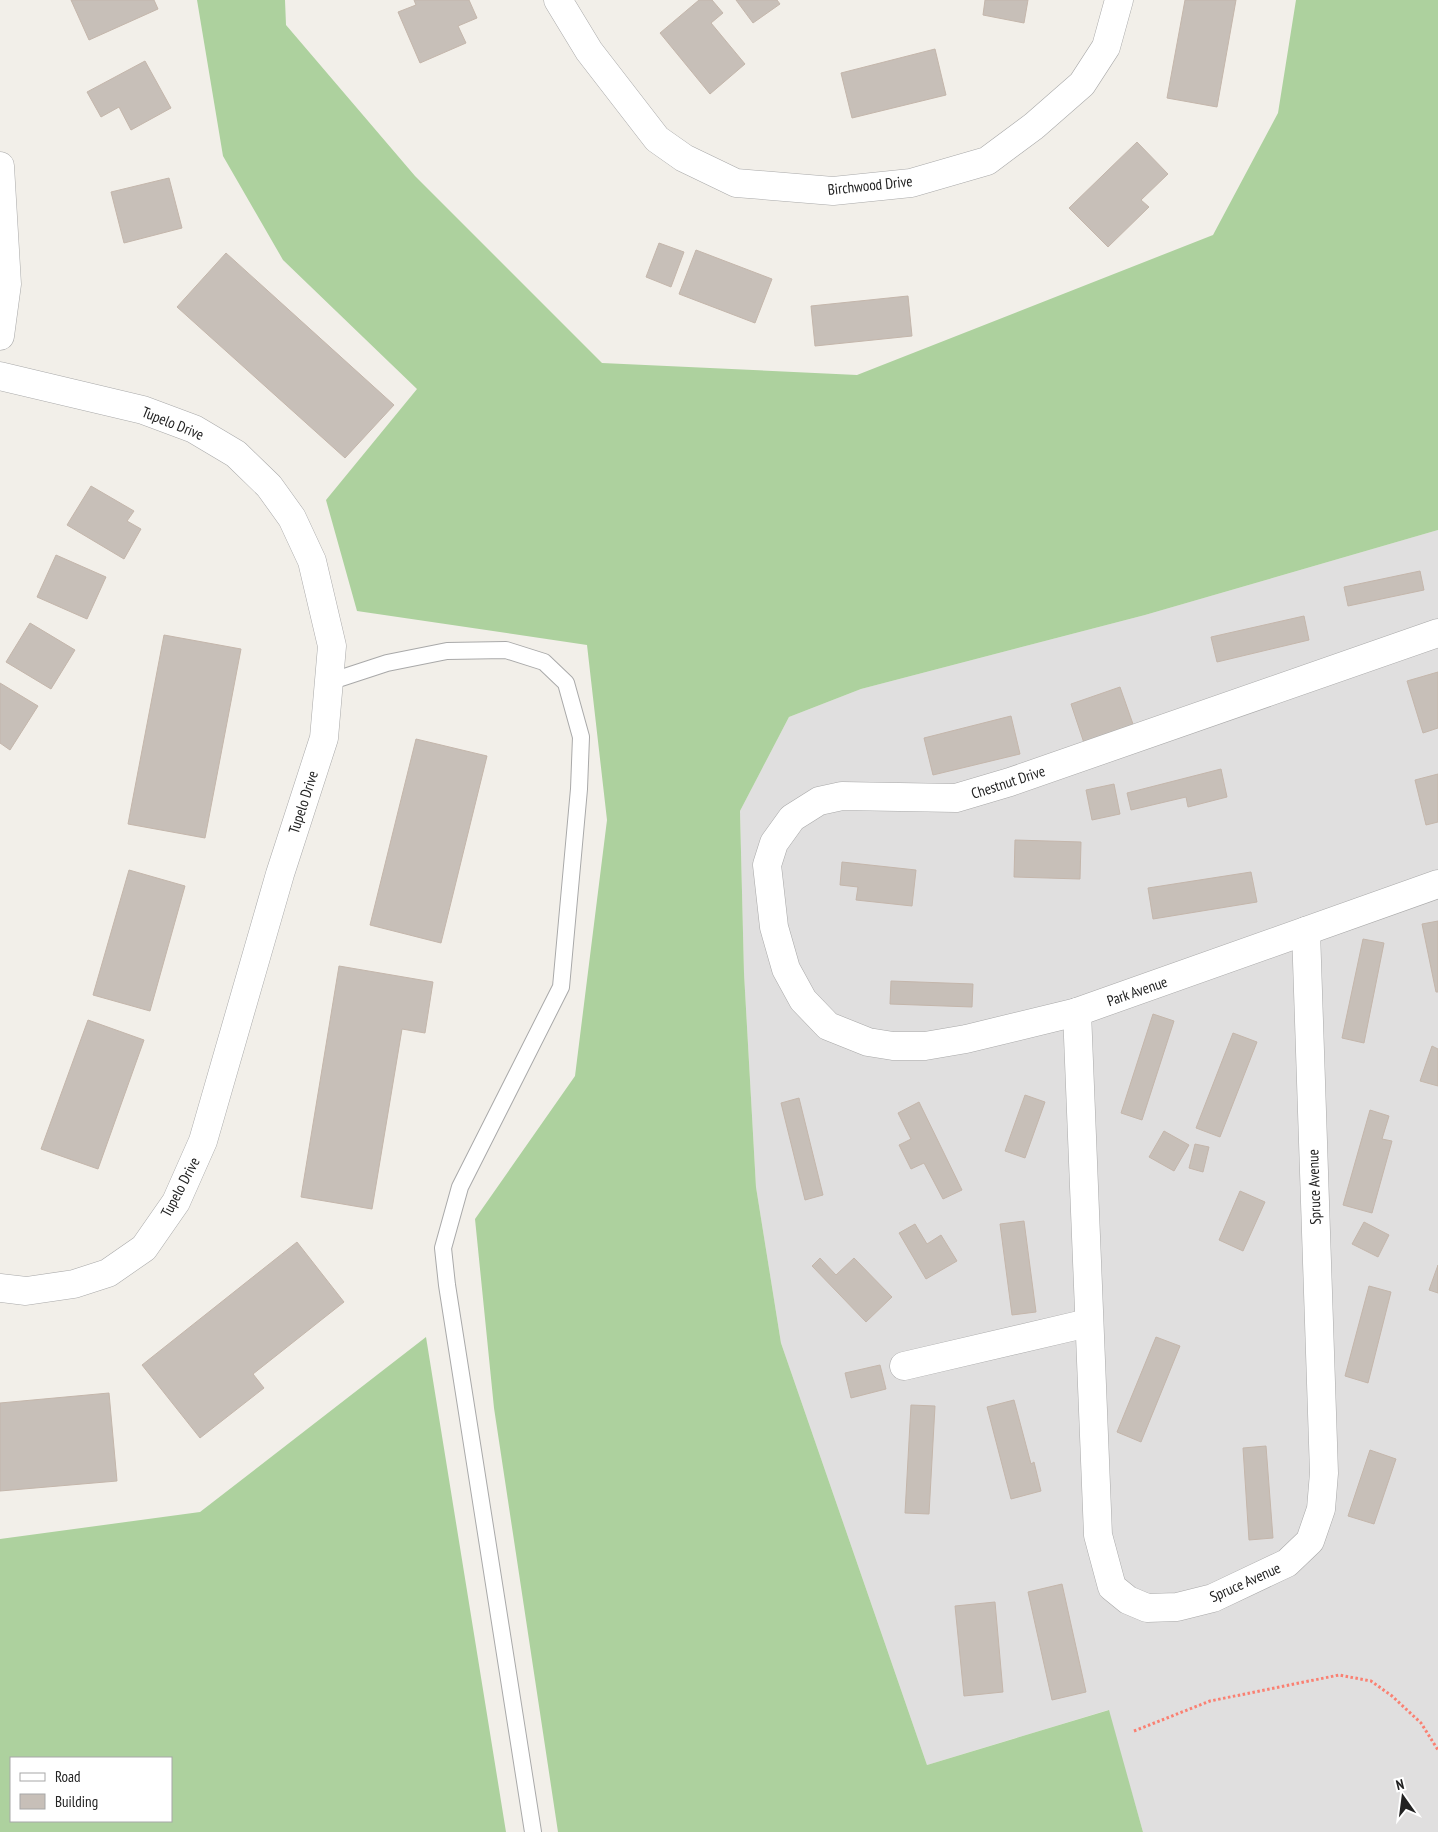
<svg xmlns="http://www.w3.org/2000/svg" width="1438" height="1832" font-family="'PT Sans Narrow',sans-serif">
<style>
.residential{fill:#e0dfdf}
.forest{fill:#add19e;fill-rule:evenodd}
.building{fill:#c7bfb8;stroke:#c4b6ab}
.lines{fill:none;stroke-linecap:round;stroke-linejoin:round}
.service-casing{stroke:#a9a9a9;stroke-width:18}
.minor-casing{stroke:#a9a9a9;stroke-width:29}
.path{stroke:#fa8072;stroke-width:3;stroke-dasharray:2.5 2.5;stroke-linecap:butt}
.service{stroke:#fff;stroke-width:16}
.minor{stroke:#fff;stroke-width:28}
.labels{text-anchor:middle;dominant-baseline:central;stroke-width:4;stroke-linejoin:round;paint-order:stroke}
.street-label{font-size:15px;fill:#222;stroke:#fff}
</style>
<rect width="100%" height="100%" fill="#f2efe9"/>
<polygon class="residential" points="1438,530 1438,1832 1143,1832 1108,1710 927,1765 781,1343 756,1187 744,973 740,811 789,717 861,689 1145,615"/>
<g class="forest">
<polygon points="197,0 285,0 286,25 415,176 602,363 857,375 1213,235 1278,113 1296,0 1438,0 1438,530 1145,615 861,689 789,717 740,811 744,973 756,1187 781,1343 927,1765 1109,1710 1143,1832 558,1832 494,1408 475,1219 575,1076 607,820 587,645 357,611 326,500 417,389 283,260 223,156"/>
<path d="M426,1337L506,1832H0V1539L200,1512ZM171,1758V1821H11V1758Z"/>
</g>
<g class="building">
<polygon points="71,0 154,0 158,9 89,40"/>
<polygon points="414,0 469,0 477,18 458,26 466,43 420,63 398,12 416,5"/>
<polygon points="699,0 712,0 723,13 711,23 745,64 710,94 660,33"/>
<polygon points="736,0 777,0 780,4 753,23"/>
<polygon points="985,0 1028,0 1024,23 983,15"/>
<polygon points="1185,0 1236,0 1217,107 1167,98"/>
<polygon points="935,49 946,95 852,118 841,73"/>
<polygon points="145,61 171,108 131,130 119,107 101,117 87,92"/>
<polygon points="1137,142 1168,174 1141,200 1149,207 1108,247 1069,208"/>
<polygon points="169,178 182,228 124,243 111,192"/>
<polygon points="659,243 684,252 671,287 646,277"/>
<polygon points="696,250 772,279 755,323 679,294"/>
<polygon points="226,253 394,405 345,458 177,307"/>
<polygon points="908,296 912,336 815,346 811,306"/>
<polygon points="91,486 134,511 127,521 141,529 124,559 67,525"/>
<polygon points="56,555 106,577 87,619 37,597"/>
<polygon points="1420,571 1424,590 1348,606 1344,587"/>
<polygon points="1304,616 1309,640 1217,662 1211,637"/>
<polygon points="30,623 75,650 51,689 6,662"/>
<polygon points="164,635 241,649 205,838 128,824"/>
<polygon points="1438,672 1438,728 1423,733 1407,681"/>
<polygon points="0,683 38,706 10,750 0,743"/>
<polygon points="1120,687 1134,727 1084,743 1071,704"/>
<polygon points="1011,716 1020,754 933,775 924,738"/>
<polygon points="416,739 487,756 441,943 370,925"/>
<polygon points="1221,769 1227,797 1188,807 1186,797 1131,810 1127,793"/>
<polygon points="1438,774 1438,822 1426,825 1415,780"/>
<polygon points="1114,784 1120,814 1092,820 1086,790"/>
<polygon points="1015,840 1081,842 1080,879 1014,877"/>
<polygon points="842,862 916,870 912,906 856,900 858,887 840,885"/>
<polygon points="129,870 185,886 150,1011 93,995"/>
<polygon points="1251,872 1257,902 1153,919 1148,888"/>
<polygon points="1438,921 1438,992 1436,992 1422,924"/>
<polygon points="1363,939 1384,943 1364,1043 1342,1038"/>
<polygon points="339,966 433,982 425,1033 402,1029 372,1209 301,1197"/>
<polygon points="891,981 973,984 972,1007 890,1004"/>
<polygon points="1153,1014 1174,1021 1142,1120 1121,1113"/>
<polygon points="88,1020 144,1040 98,1169 41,1149"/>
<polygon points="1233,1033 1257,1042 1220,1137 1196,1128"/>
<polygon points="1432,1046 1438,1049 1438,1086 1420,1081"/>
<polygon points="1025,1095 1045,1102 1025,1158 1005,1151"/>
<polygon points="799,1098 823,1195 805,1200 781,1103"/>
<polygon points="919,1102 962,1190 943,1199 924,1163 911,1169 899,1145 911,1139 898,1113"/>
<polygon points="1370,1110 1389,1116 1382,1139 1392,1141 1372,1213 1343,1205"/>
<polygon points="1164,1131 1189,1145 1174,1171 1149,1157"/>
<polygon points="1195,1144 1209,1147 1203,1172 1189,1168"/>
<polygon points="1240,1191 1265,1202 1243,1251 1219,1240"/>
<polygon points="1024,1221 1036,1312 1012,1315 1000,1224"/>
<polygon points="1364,1222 1389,1235 1378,1257 1352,1244"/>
<polygon points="915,1224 927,1244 941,1235 957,1261 926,1279 899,1233"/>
<polygon points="297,1242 344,1302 253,1374 264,1388 200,1438 142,1365"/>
<polygon points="820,1258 836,1275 854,1258 892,1297 866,1322 812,1266"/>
<polygon points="1438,1265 1438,1293 1429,1290"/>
<polygon points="1369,1286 1391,1292 1368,1383 1345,1376"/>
<polygon points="1156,1337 1180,1346 1141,1442 1117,1432"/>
<polygon points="880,1365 886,1389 851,1398 845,1373"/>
<polygon points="109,1393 117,1481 0,1491 0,1403"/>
<polygon points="1014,1400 1031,1464 1034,1462 1041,1491 1011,1499 987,1407"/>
<polygon points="911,1405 935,1406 929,1514 905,1513"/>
<polygon points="1266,1446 1273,1538 1249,1540 1243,1448"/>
<polygon points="1370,1450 1396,1459 1374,1524 1348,1516"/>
<polygon points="1062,1584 1086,1692 1052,1700 1028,1592"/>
<polygon points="995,1602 1003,1692 964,1696 955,1606"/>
</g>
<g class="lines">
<defs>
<polyline id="service" points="329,682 387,663 447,651 506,650 544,662 566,683 581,737 579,789 561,987 460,1187 443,1248 447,1285 533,1832"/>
<g id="minor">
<polyline points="558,0 589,51 657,139 684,158 736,183 833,191 911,183 987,161 1034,126 1082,84 1106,47 1119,0"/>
<polyline points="0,166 7,284 0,336"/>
<polyline points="0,376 143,410 194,429 236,454 269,486 292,518 312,561 332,646 324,738 280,874 203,1141 176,1202 144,1248 108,1273 74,1284 26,1291 0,1288"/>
<polyline points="1438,633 1010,782 956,798 842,796 819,801 792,818 774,843 767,865 774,927 786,969 803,1000 828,1026 868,1042 893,1046 925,1046 966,1039 1077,1012 1438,884"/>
<polyline points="1077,1012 1098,1535 1112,1587 1128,1600 1147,1608 1177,1607 1213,1598 1287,1563 1310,1541 1321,1509 1324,1473 1306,931"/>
<polyline points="904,1366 1088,1323"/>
</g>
</defs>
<use href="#service" class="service-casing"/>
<use href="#minor" class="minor-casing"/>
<polyline class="path" points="1134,1731 1210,1701 1339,1675 1371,1681 1392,1696 1421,1723 1438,1750"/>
<use href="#service" class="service"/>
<use href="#minor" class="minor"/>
</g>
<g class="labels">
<g class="street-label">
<text transform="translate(870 185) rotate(-6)">Birchwood Drive</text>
<text transform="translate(173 423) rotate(22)">Tupelo Drive</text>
<text transform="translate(1008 782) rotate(-18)">Chestnut Drive</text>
<text transform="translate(303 802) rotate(-72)">Tupelo Drive</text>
<text transform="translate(1137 991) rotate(-19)">Park Avenue</text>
<text transform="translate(180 1187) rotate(-62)">Tupelo Drive</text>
<text transform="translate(1314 1187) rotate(-92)">Spruce Avenue</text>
<text transform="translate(1245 1582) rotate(-24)">Spruce Avenue</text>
</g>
</g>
<rect x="10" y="1757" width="162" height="65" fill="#ffffff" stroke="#a7a7a7"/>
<rect x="20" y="1773" width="25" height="8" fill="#ffffff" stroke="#a7a7a7"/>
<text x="55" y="1782" font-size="15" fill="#222222">Road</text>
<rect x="20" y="1794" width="25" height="15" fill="#c7bfb8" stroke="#a7a7a7"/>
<text x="55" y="1807" font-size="15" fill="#222222">Building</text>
<g transform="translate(1403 1797) rotate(346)" stroke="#ffffff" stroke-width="4" paint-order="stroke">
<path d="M0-4L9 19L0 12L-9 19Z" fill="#222222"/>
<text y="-8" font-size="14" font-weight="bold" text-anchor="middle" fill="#222222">N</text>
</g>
</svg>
